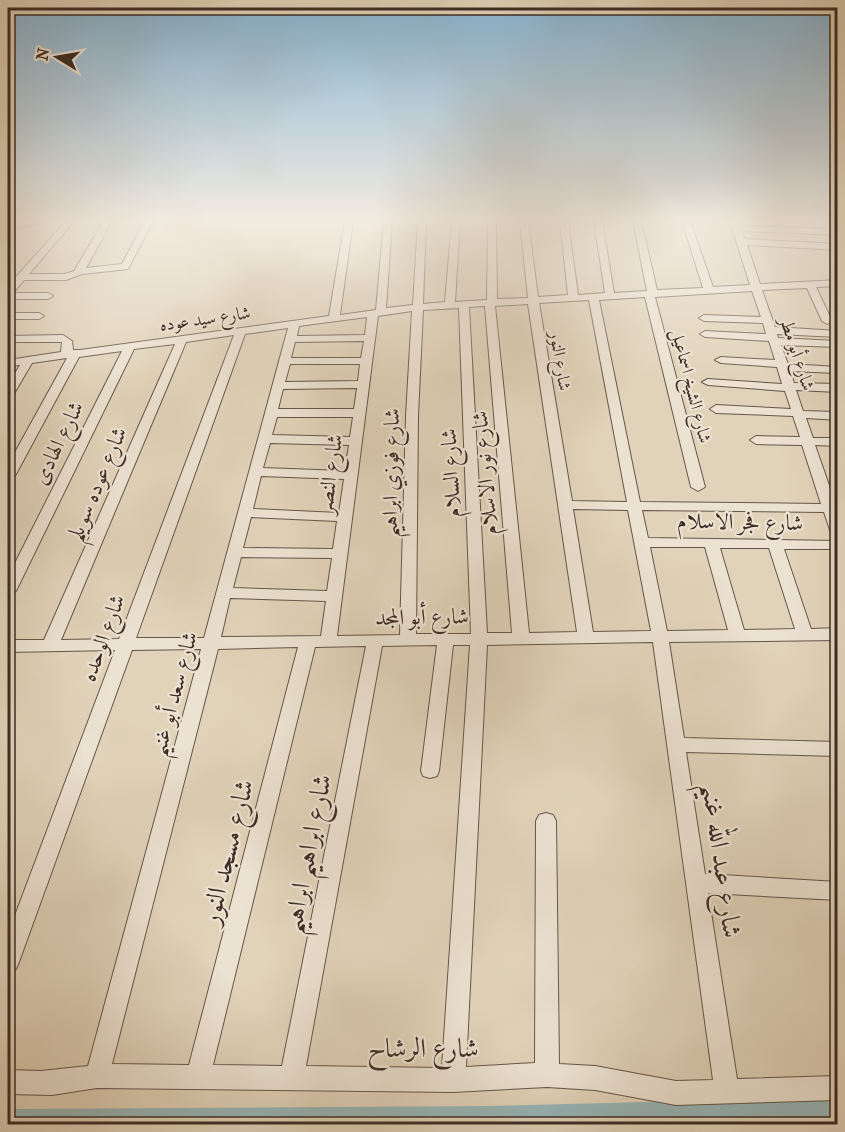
<svg xmlns="http://www.w3.org/2000/svg" width="845" height="1132" font-family="'IM FELL French Canon',Amiri,serif">
<style>
.lines{fill:none;stroke-linecap:round;stroke-linejoin:round}
.canal{fill:#97b6b8;fill-rule:evenodd}
.minor-casing{stroke:#66564a;stroke-width:2}
.tertiary-casing{stroke:#66564a;stroke-width:2}
.minor{fill:#ece2d2;fill-rule:evenodd}
.tertiary{fill:#ece2d2;fill-rule:evenodd}
.labels{text-anchor:middle;dominant-baseline:central;stroke-width:4.5;stroke-linejoin:round;paint-order:stroke}
.far-street-label{font-size:18px;fill:#3d2d25;stroke:#ece2d2}
.street-label{font-size:22px;fill:#3d2d25;stroke:#ece2d2}
.near-street-label{font-size:27px;fill:#3d2d25;stroke:#ece2d2}
</style>
<rect width="100%" height="100%" fill="#e1d3ba"/>
<filter id="stains"><feTurbulence type="fractalNoise" baseFrequency=".00333" numOctaves="4"/><feColorMatrix values="0 0 0 0 .2 0 0 0 0 .09 0 0 0 0 .02 0 0 0 .5 -.17"/></filter>
<radialGradient id="worn" r=".72"><stop offset=".6" stop-color="#630" stop-opacity="0"/><stop offset="1" stop-color="#630" stop-opacity=".3"/></radialGradient>
<g class="lines">
<polygon class="canal" points="838,1097 838,1124 8,1124 8,1110 11,1109 489,1106"/>
<defs>
<g id="minor">
<polygon points="66,221 74,221 29,274 65,274 74,271 104,221 112,221 86,268 122,264 145,221 153,221 128,269 82,274 66,280 24,280 13,293 48,293 53,296 48,299 8,299 8,286"/>
<path d="M345,221H353L340,315L376,310L384,221H392L386,308L413,305L418,221H426L423,304L445,302L452,221H460L455,302L487,300L488,221H496L497,299L528,298L520,221H528L538,297L568,295L560,221H568L578,295L605,293L594,221H602L614,293L647,291L633,221H641L657,290L703,288L682,221H690L713,287L750,285L730,221H738L740,226L838,229V235L742,231L745,239L838,244V250L747,245L760,284L838,280V286L816,287L832,321L827,324L822,321L807,288L762,290L775,327L838,331V337L777,334L778,338L838,341V347L781,345L788,364L838,367V373L790,371L794,383L838,384V392L796,390L803,411L838,412V420L806,418L813,438H838V446L815,445L838,511V537L831,533L824,512L642,510L648,538L838,541V549H784L811,629L838,628V640L669,642L684,738L838,742V756L686,752L705,874L838,882V900L708,893L737,1079L838,1076V1100L676,1105L595,1090L547,1087L453,1092L97,1088L52,1095L8,1094V1070L41,1071L88,1066L201,649L132,650L19,962L16,969L8,972V934L115,650L8,652V640H44L175,344L134,349L16,591L8,596V577L122,351L79,357L15,476L8,480V465L67,358L32,363L12,397H8V385L20,365L8,366V360L61,352L62,342H8V336L63,335L72,341L73,350H80L329,316ZM752,291L761,317L704,315L699,318L704,321L763,323L766,334L705,331L700,334L705,337L769,341L775,360L721,357L715,360L721,363L777,367L782,384L708,379L702,382L708,385L785,391L791,409L716,405L710,409L716,413L793,416L800,437L756,436L750,440L756,444L802,445L821,504L640,502L599,300L645,297L691,487L698,491L705,487L655,297ZM589,300L627,502L572,501L539,303ZM528,304L577,632L529,633L495,306ZM485,306L512,633H487L469,307ZM459,308L471,634H416L418,416L423,310ZM412,311L406,416L400,635L337,636L378,316ZM367,317L365,335L297,336L299,326ZM288,328L204,638H136L245,334ZM234,335L119,639L61,640L186,342ZM364,341L361,358H291L295,342ZM290,364H360L358,381L285,382ZM357,388L354,409H278L283,389ZM277,417H353L350,437L272,435ZM270,443L349,445L345,471L263,468ZM261,476L344,479L339,513L253,509ZM573,509L628,510L651,631L593,632ZM251,517L337,521L333,549L243,548ZM650,547H705L728,630L667,631ZM720,548H769L795,629L744,630ZM241,557L332,558L327,591L233,588ZM230,598L326,601L321,636L221,637ZM653,642L713,1080L676,1081L595,1066L559,1064L556,821L553,815L546,813L539,815L536,821L535,1063L466,1067L487,645ZM437,645L421,771L423,776L430,778L437,776L439,771L453,645H470L442,1068L306,1066L382,646ZM366,646L282,1066L213,1065L315,647ZM298,647L189,1065L112,1064L218,649Z"/>
<polygon points="8,313 39,313 44,316 39,319 8,319"/>
</g>
<polygon id="tertiary" points="29,221 48,221 8,231 8,225"/>
</defs>
<use href="#minor" class="minor-casing"/>
<use href="#tertiary" class="tertiary-casing"/>
<use href="#minor" class="minor"/>
<use href="#tertiary" class="tertiary"/>
</g>
<linearGradient id="sky" x2="0" y2="1"><stop stop-color="#87b5d5"/><stop offset="0.58" stop-color="#f2ebe0"/><stop offset="1" stop-color="#f2ebe0" stop-opacity="0"/></linearGradient>
<rect width="845" height="379" fill="url(#sky)"/>
<g class="labels">
<g class="far-street-label">
<text transform="translate(205 319) rotate(-8)">شارع سيد عوده</text>
<text transform="translate(797 354) rotate(72)">شارع أبو مطر</text>
<text transform="translate(560 361) rotate(81)">شارع النور</text>
<text transform="translate(691 386) rotate(76)">شارع الشيخ اسماعيل</text>
</g>
<g class="street-label">
<text transform="translate(58 443) rotate(-64)">شارع الهادى</text>
<text transform="translate(391 473) rotate(-89)">شارع فوزي ابراهيم</text>
<text transform="translate(451 473) rotate(-93)">شارع السلام</text>
<text transform="translate(485 473) rotate(-95)">شارع نور الاسلام</text>
<text transform="translate(330 474) rotate(-82)">شارع النصر</text>
<text transform="translate(97 484) rotate(-67)">شارع عوده سويلم</text>
<text transform="translate(740 522) rotate(1)">شارع فجر الاسلام</text>
<text transform="translate(422 617) rotate(-1)">شارع أبو المجد</text>
<text transform="translate(103 638) rotate(-70)">شارع الوحده</text>
<text transform="translate(174 694) rotate(-75)">شارع سعد أبو غنيم</text>
</g>
<g class="near-street-label">
<text transform="translate(227 852) rotate(-76)">شارع مسجد النور</text>
<text transform="translate(307 854) rotate(-79)">شارع ابراهيم ابراهيم</text>
<text transform="translate(722 860) rotate(82)">شارع عبد الله غنيم</text>
<text x="423" y="1048">شارع الرشاح</text>
</g>
</g>
<rect width="845" height="1132" fill="none" stroke="#e1d3ba" stroke-width="30"/>
<rect x="9" y="9" width="827" height="1114" fill="none" stroke="#3d2d25" stroke-width="3"/>
<rect x="15" y="15" width="815" height="1102" fill="none" stroke="#3d2d25" stroke-width="1.5"/>
<g transform="translate(57 57) rotate(281)" stroke="#ece2d2" stroke-width="4.5" paint-order="stroke">
<path d="M0-4.5L10 22L0 15L-10 22Z" fill="#3d2d25"/>
<text y="-9" font-size="16" font-weight="bold" text-anchor="middle" fill="#3d2d25">N</text>
</g>
<rect width="100%" height="100%" filter="url(#stains)"/>
<rect width="100%" height="100%" fill="url(#worn)"/>
</svg>
